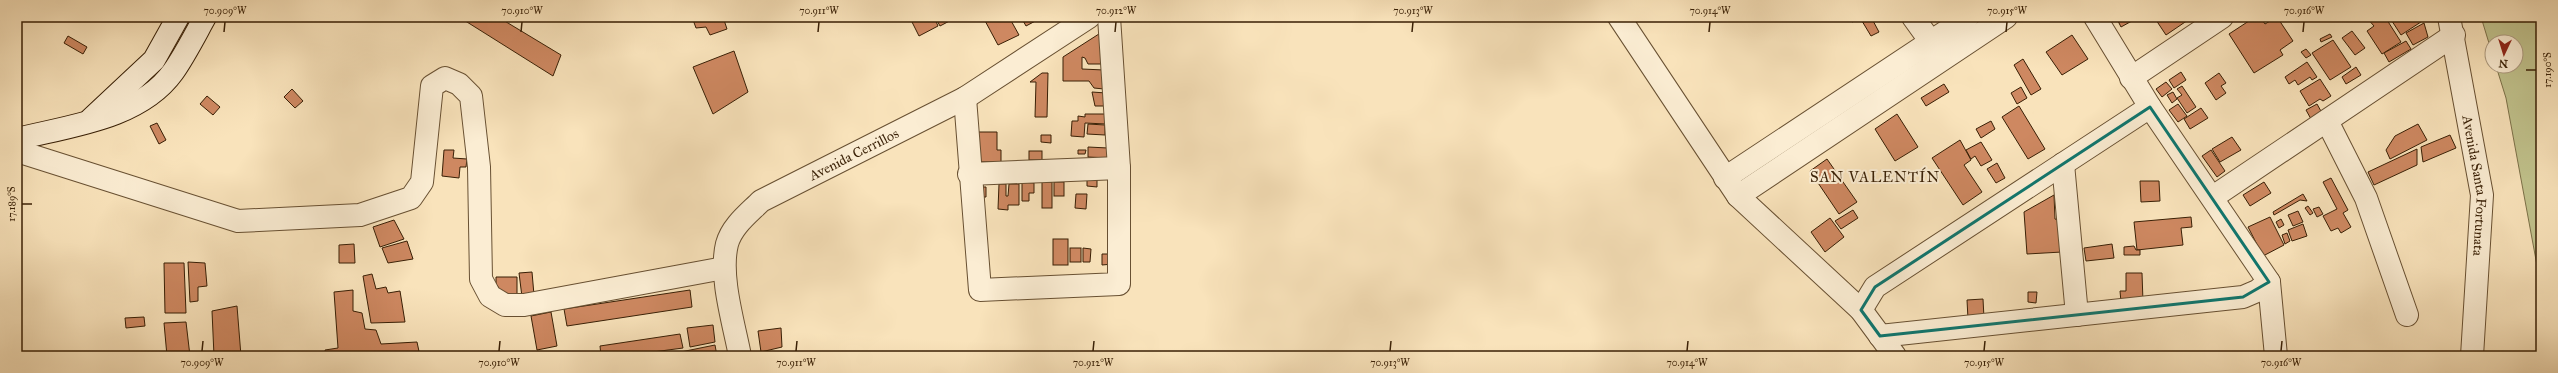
<svg xmlns="http://www.w3.org/2000/svg" width="2558" height="373" font-family="'IM FELL Great Primer',serif">
<style>
.green{fill:#c1c38d;stroke:#7c7149}
.building{fill:#ce8861;stroke:#381f05}
.lines{fill:none;stroke-linecap:round;stroke-linejoin:round}
.minor-casing{stroke:#685032;stroke-width:24}
.tertiary-casing{stroke:#685032;stroke-width:24}
.secondary-casing{stroke:#381f05;stroke-width:24}
.minor{stroke:#fbedd3;stroke-width:22}
.tertiary{stroke:#fbedd3;stroke-width:22}
.secondary{stroke:#fbedd3;stroke-width:22}
.marked{fill:none;stroke:#0f766e;stroke-width:3;stroke-linejoin:round}
.ticks{fill:none;stroke:#381f05;stroke-width:1.5}
.labels{text-anchor:middle;dominant-baseline:central;stroke-width:4;stroke-linejoin:round;paint-order:stroke}
.street-label{font-size:14px;fill:#381f05;stroke:#fbedd3}
.neighbourhood-label{font-size:15px;letter-spacing:1px;fill:#381f05;stroke:#fbedd3}
.neatline{fill:none;stroke:#381f05;stroke-width:1.5}
.ticks-label{font-size:10px;text-anchor:middle;fill:#381f05}
</style>
<rect width="100%" height="100%" fill="#f9e3bb"/>
<filter id="stains"><feTurbulence type="fractalNoise" baseFrequency=".005" numOctaves="4"/><feColorMatrix values="0 0 0 0 .2 0 0 0 0 .09 0 0 0 0 .02 0 0 0 .5 -.17"/></filter>
<radialGradient id="worn" r=".72"><stop offset=".6" stop-color="#630" stop-opacity="0"/><stop offset="1" stop-color="#630" stop-opacity=".3"/></radialGradient>
<polygon class="green" points="2481,17 2541,17 2541,287 2506,98 2496,66 2516,66 2516,42 2492,42 2492,53"/>
<g class="building">
<polygon points="498,17 561,55 553,76 459,17"/>
<polygon points="692,17 723,17 727,29 710,35 706,27 696,28"/>
<polygon points="921,17 934,17 938,26 919,36 912,22"/>
<polygon points="935,17 957,17 940,26"/>
<polygon points="983,17 1009,17 1019,35 998,45"/>
<polygon points="1021,17 1041,17 1041,18 1026,26"/>
<polygon points="1849,17 1862,17 1852,22"/>
<polygon points="1871,17 1879,32 1871,36 1862,21"/>
<polygon points="2116,17 2139,17 2121,27"/>
<polygon points="2161,17 2190,17 2191,18 2166,35 2156,20"/>
<polygon points="2255,17 2260,17 2265,24 2277,17 2293,41 2280,50 2283,55 2254,73 2229,34"/>
<polygon points="2366,17 2426,17 2427,18 2401,35 2390,18 2387,20 2401,42 2382,54 2367,31 2374,26"/>
<polygon points="2424,23 2428,37 2413,45 2406,33"/>
<polygon points="2352,31 2365,48 2355,55 2342,38"/>
<polygon points="1102,32 1102,64 1088,64 1085,58 1082,57 1082,69 1104,70 1104,89 1094,88 1089,81 1063,81 1063,57"/>
<polygon points="2330,34 2332,37 2321,42 2320,39"/>
<polygon points="2072,35 2088,59 2062,75 2046,52"/>
<polygon points="68,36 87,47 83,54 64,43"/>
<polygon points="2333,40 2351,67 2330,80 2312,53"/>
<polygon points="2406,41 2411,49 2389,62 2384,53"/>
<polygon points="2306,49 2311,55 2306,58 2301,52"/>
<polygon points="734,51 748,92 713,114 693,67"/>
<polygon points="2023,59 2041,89 2031,95 2014,65"/>
<polygon points="2307,62 2317,77 2312,80 2310,77 2298,85 2295,80 2289,84 2285,77"/>
<polygon points="2356,67 2361,75 2346,84 2342,77"/>
<polygon points="2181,72 2186,80 2174,88 2169,80"/>
<polygon points="1042,73 1048,73 1047,117 1035,117 1036,82 1030,82"/>
<polygon points="2219,73 2226,83 2221,86 2226,93 2216,100 2205,83"/>
<polygon points="2320,79 2331,96 2323,101 2320,99 2309,106 2300,91"/>
<polygon points="2166,82 2172,89 2162,97 2156,89"/>
<polygon points="1944,84 1949,92 1926,106 1921,98"/>
<polygon points="2182,86 2196,107 2187,113 2177,98 2182,95 2177,89"/>
<polygon points="2021,87 2027,98 2017,104 2011,93"/>
<polygon points="292,89 303,101 295,108 284,97"/>
<polygon points="1092,92 1106,93 1105,106 1095,106"/>
<polygon points="2173,92 2177,99 2172,103 2167,95"/>
<polygon points="207,96 220,107 213,115 200,104"/>
<polygon points="2178,104 2187,116 2178,122 2169,110"/>
<polygon points="2317,104 2322,113 2311,119 2306,110"/>
<polygon points="2019,106 2045,149 2028,159 2002,117"/>
<polygon points="2201,108 2208,118 2190,129 2184,119"/>
<polygon points="1085,114 1106,114 1106,124 1085,123 1084,137 1071,136 1072,121 1078,121 1078,116 1085,117"/>
<polygon points="1897,114 1918,147 1895,161 1875,129"/>
<polygon points="1991,121 1995,129 1981,138 1976,129"/>
<polygon points="157,123 166,140 159,144 150,126"/>
<polygon points="1088,124 1105,125 1105,135 1087,134"/>
<polygon points="2418,124 2427,140 2390,159 2386,150 2395,136"/>
<polygon points="973,132 997,132 997,150 1001,150 1001,162 972,162"/>
<polygon points="1041,135 1051,135 1051,143 1041,142"/>
<polygon points="2450,135 2456,148 2423,162 2421,147"/>
<polygon points="2232,137 2241,150 2220,162 2212,149"/>
<polygon points="1960,140 1971,160 1964,165 1982,192 1963,205 1932,158"/>
<polygon points="1981,142 1992,160 1981,166 1975,156 1971,159 1966,150"/>
<polygon points="1088,147 1108,148 1108,158 1088,157"/>
<polygon points="2417,149 2417,165 2374,185 2368,172"/>
<polygon points="444,150 454,150 453,158 467,159 466,167 460,167 459,178 442,176"/>
<polygon points="1078,150 1086,150 1085,154 1078,154"/>
<polygon points="2211,150 2225,171 2217,177 2202,156"/>
<rect x="1029" y="151" width="13" height="9"/>
<polygon points="1827,159 1857,202 1839,214 1810,171"/>
<polygon points="1997,163 2005,178 1996,183 1987,169"/>
<polygon points="2331,178 2348,210 2343,213 2351,227 2341,233 2338,228 2331,231 2323,216 2337,209 2323,182"/>
<polygon points="1087,180 1097,180 1097,187 1087,186"/>
<polygon points="2140,181 2159,181 2160,201 2141,202"/>
<polygon points="1022,182 1034,183 1034,193 1029,193 1029,201 1022,201"/>
<rect x="1042" y="182" width="10" height="26"/>
<rect x="1054" y="182" width="10" height="14"/>
<polygon points="2264,182 2271,193 2250,206 2243,195"/>
<polygon points="999,184 1006,184 1006,196 1008,196 1009,184 1019,184 1019,205 1008,205 1008,210 998,209"/>
<polygon points="980,187 986,187 986,197 979,197"/>
<polygon points="1076,194 1087,194 1086,209 1075,208"/>
<polygon points="2303,194 2307,201 2300,200 2274,215 2273,212"/>
<polygon points="2054,195 2055,219 2061,221 2062,252 2027,254 2024,212"/>
<polygon points="2308,206 2313,213 2310,215 2305,208"/>
<polygon points="2319,207 2323,214 2317,217 2313,209"/>
<polygon points="1853,210 1858,218 1841,229 1835,221"/>
<polygon points="2298,211 2303,222 2293,226 2288,215"/>
<polygon points="2191,217 2192,227 2181,228 2183,245 2137,250 2134,222"/>
<polygon points="2270,217 2284,245 2263,256 2248,227"/>
<polygon points="1830,218 1844,237 1825,252 1811,232"/>
<polygon points="2281,219 2284,225 2279,228 2276,222"/>
<polygon points="394,220 404,239 380,247 373,227"/>
<polygon points="2303,224 2307,236 2292,241 2288,230"/>
<polygon points="2287,233 2290,241 2285,244 2282,235"/>
<rect x="1053" y="239" width="15" height="26"/>
<polygon points="407,241 413,259 388,263 382,248"/>
<polygon points="354,244 355,263 339,263 339,245"/>
<polygon points="2112,244 2114,258 2086,261 2084,248"/>
<polygon points="2134,246 2136,250 2140,250 2140,255 2124,255 2124,247"/>
<rect x="1070" y="248" width="11" height="14"/>
<polygon points="1083,248 1091,249 1090,262 1083,262"/>
<polygon points="1102,254 1112,254 1113,264 1102,265"/>
<polygon points="188,262 205,263 207,286 198,287 198,301 190,302"/>
<polygon points="164,263 184,263 186,313 165,313"/>
<polygon points="532,272 534,295 522,297 519,273"/>
<polygon points="2126,273 2142,273 2143,302 2121,302 2120,291 2126,291"/>
<polygon points="372,274 376,289 386,287 388,293 400,291 405,322 371,323 363,276"/>
<polygon points="496,277 517,277 517,295 504,295 496,284"/>
<polygon points="353,290 353,311 362,313 365,329 376,330 381,344 417,342 420,356 326,356 325,350 338,348 334,292"/>
<polygon points="690,290 692,307 567,326 564,309"/>
<polygon points="2028,292 2037,292 2036,303 2028,302"/>
<polygon points="1983,299 1984,318 1968,319 1967,300"/>
<polygon points="237,306 241,356 214,356 212,311"/>
<polygon points="551,312 557,346 537,350 531,316"/>
<polygon points="144,317 145,326 126,328 125,318"/>
<polygon points="186,322 190,356 167,356 164,323"/>
<polygon points="713,325 715,342 690,347 687,328"/>
<polygon points="781,328 782,347 761,352 758,331"/>
<polygon points="680,334 683,348 623,356 601,356 600,346"/>
<polygon points="715,345 717,356 661,356"/>
<polygon points="783,352 783,356 762,356 762,355"/>
</g>
<g class="lines">
<defs>
<g id="minor">
<polyline points="1619,17 1738,196 1861,310 1895,356"/>
<polyline points="1913,17 1931,42 1936,55"/>
<polyline points="2095,17 2150,107 2269,282 2276,356"/>
<polyline points="2131,78 2222,17"/>
<polyline points="965,98 980,290 1119,284 1119,168 1109,17"/>
<polyline points="2327,121 2366,198 2407,315"/>
<polyline points="17,151 238,221 360,215 411,198 422,182 432,86 445,78 459,84 471,96 479,167 481,279 490,296 505,305 524,305 724,268"/>
<polyline points="2063,164 2077,315"/>
<polyline points="969,174 1119,168"/>
<polyline points="1725,178 1968,17"/>
<polyline points="1738,196 2006,17"/>
<polyline points="2213,197 2454,35"/>
<polyline points="1861,310 1875,287 2150,107"/>
<polyline points="1880,336 2243,297 2257,291 2269,282"/>
</g>
<g id="tertiary">
<path id="s1" d="M2449,17L2482,195L2472,356"/>
<path id="s2" d="M740,356C734,324 719,276 727,244C732,226 748,214 761,201L965,98L1089,17"/>
</g>
<g id="secondary">
<polyline points="91,119 154,60 178,17"/>
<path d="M17,139C69,126 139,119 173,72C185,55 195,35 205,17"/>
</g>
</defs>
<use href="#minor" class="minor-casing"/>
<use href="#tertiary" class="tertiary-casing"/>
<use href="#secondary" class="secondary-casing"/>
<use href="#minor" class="minor"/>
<use href="#tertiary" class="tertiary"/>
<use href="#secondary" class="secondary"/>
</g>
<path class="marked" d="M2150,107L2269,282L2243,297L1880,336L1861,310L1875,287Z"/>
<path class="ticks" d="M224,32L225,22M521,32L522,22M818,32L819,22M1115,32L1116,22M1412,32L1413,22M1709,32L1710,22M2006,32L2007,22M2303,32L2304,22M2526,70H2536M22,204H32M202,351L203,341M499,351L500,341M796,351L797,341M1093,351L1094,341M1390,351L1391,341M1687,351L1688,341M1984,351L1985,341M2281,351L2282,341"/>
<g class="labels">
<g class="street-label">
<text stroke="none"><textPath href="#s2" startOffset="273">Avenida Cerrillos</textPath></text>
<text stroke="none"><textPath href="#s1" startOffset="171">Avenida Santa Fortunata</textPath></text>
</g>
<g class="neighbourhood-label">
<text x="1875" y="177">SAN VALENTÍN</text>
</g>
</g>
<rect width="2558" height="373" fill="none" stroke="#f9e3bb" stroke-width="44"/>
<g transform="translate(2504 54) rotate(184)"><circle r="19" fill="#fbedd3" stroke="#ad9b81"/>
<path d="M0-3L7 15L0 10L-7 15Z" fill="#8f2418"/>
<text y="-6" font-size="11" font-weight="bold" text-anchor="middle" fill="#381f05">N</text>
</g>
<rect x="22" y="22" width="2514" height="329" class="neatline"/>
<g class="ticks-label">
<text x="225" y="14">70.909°W</text>
<text x="522" y="14">70.910°W</text>
<text x="819" y="14">70.911°W</text>
<text x="1116" y="14">70.912°W</text>
<text x="1413" y="14">70.913°W</text>
<text x="1710" y="14">70.914°W</text>
<text x="2007" y="14">70.915°W</text>
<text x="2304" y="14">70.916°W</text>
<text transform="translate(2547 70) rotate(-90)" y="4">17.190°S</text>
<text transform="translate(11 204) rotate(-90)" y="4">17.189°S</text>
<text x="202" y="366">70.909°W</text>
<text x="499" y="366">70.910°W</text>
<text x="796" y="366">70.911°W</text>
<text x="1093" y="366">70.912°W</text>
<text x="1390" y="366">70.913°W</text>
<text x="1687" y="366">70.914°W</text>
<text x="1984" y="366">70.915°W</text>
<text x="2281" y="366">70.916°W</text>
</g>
<rect width="100%" height="100%" filter="url(#stains)"/>
<rect width="100%" height="100%" fill="url(#worn)"/>
</svg>
